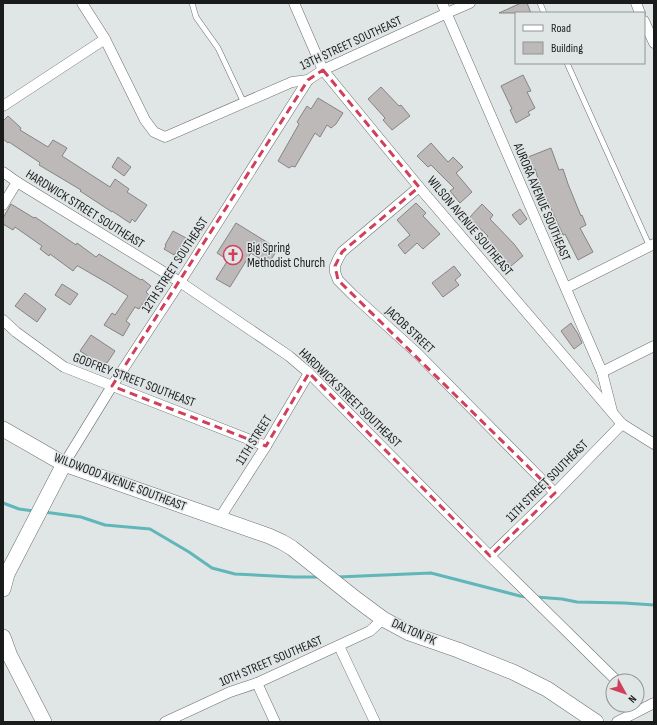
<svg xmlns="http://www.w3.org/2000/svg" width="657" height="725" font-family="'Sofia Sans Condensed',sans-serif">
<style>
.lines{fill:none;stroke-linecap:round;stroke-linejoin:round}
.stream{stroke:#60b6b9;stroke-width:3}
.building{fill:#bdb9b9;stroke:#878383}
.lane-casing{stroke:#6b6f6f;stroke-width:6}
.street-casing{stroke:#6b6f6f;stroke-width:11}
.secondary-casing{stroke:#6b6f6f;stroke-width:16}
.lane{stroke:#fff;stroke-width:5}
.street{stroke:#fff;stroke-width:10}
.secondary{stroke:#fff;stroke-width:15}
.marked{fill:none;stroke:#d0405b;stroke-width:3;stroke-dasharray:8 5;stroke-linejoin:round}
.labels{text-anchor:middle;dominant-baseline:central;stroke-width:3;stroke-linejoin:round;paint-order:stroke}
.street-label{font-size:13px;fill:#1a1c1c;stroke:#e0e5e5}
.poi-label{font-size:13px;fill:#1a1c1c;stroke:#e0e5e5;text-anchor:start}
</style>
<rect width="100%" height="100%" fill="#e0e5e5"/>
<g class="lines">
<g class="stream">
<polyline points="3,503 19,509 34,511"/>
<polyline points="44,512 81,517 105,525 150,529 189,552 212,568 235,574 294,577 320,577"/>
<polyline points="338,577 431,573 520,596 527,597"/>
<polyline points="536,597 562,599 577,602 624,603 654,605"/>
</g>
</g>
<g class="building">
<polygon points="521,3 527,3 531,13 499,13"/>
<polygon points="523,75 531,91 527,92 535,108 528,112 530,115 516,123 510,110 512,109 501,86"/>
<polygon points="381,87 399,106 401,105 410,116 392,130 383,120 385,118 368,99"/>
<polygon points="318,98 343,113 336,124 331,128 327,125 320,137 315,133 295,167 292,166 289,168 278,161 299,124 297,122 307,106 311,109"/>
<polygon points="8,116 21,128 20,130 48,147 53,140 67,148 62,156 110,187 115,179 129,189 127,192 147,205 135,222 132,219 130,223 112,211 112,212 80,191 81,190 39,165 40,163 39,162 9,142 8,143 3,139 3,121"/>
<polygon points="431,143 448,162 453,157 463,167 456,173 472,192 460,203 450,191 454,188 431,165 428,167 417,156"/>
<polygon points="551,148 559,170 563,169 568,184 581,216 582,215 586,225 580,228 593,252 578,260 565,234 563,235 543,191 542,191 535,169 533,170 528,157"/>
<polygon points="118,157 131,167 124,176 112,167"/>
<polygon points="416,203 426,213 423,216 440,234 423,249 417,243 405,254 398,245 410,235 397,220"/>
<polygon points="11,204 34,218 35,217 76,245 77,243 96,257 99,254 141,280 142,279 151,286 146,292 149,295 139,309 135,307 126,321 130,324 123,336 104,325 112,313 115,315 128,296 109,284 78,266 77,266 73,271 50,254 49,256 40,249 42,246 15,227 13,230 3,224 3,218"/>
<polygon points="482,204 493,215 490,219 514,244 523,256 511,266 509,264 506,265 500,258 501,257 484,240 488,236 469,218"/>
<polygon points="520,209 527,219 520,225 512,215"/>
<polygon points="236,223 278,249 268,264 251,253 230,287 216,279 228,260 217,253"/>
<polygon points="173,231 186,238 177,253 175,253 174,255 164,249 166,246 165,245"/>
<polygon points="454,266 461,275 455,280 459,285 443,297 432,283"/>
<polygon points="62,284 78,294 70,305 55,295"/>
<polygon points="25,293 46,309 37,322 15,306"/>
<polygon points="571,323 578,334 582,343 574,349 561,331"/>
<polygon points="91,335 115,351 107,363 104,362 102,365 80,351"/>
</g>
<g class="lines">
<defs>
<g id="lane">
<polyline points="192,3 196,17 218,48 244,103"/>
<polyline points="540,3 544,13"/>
<polyline points="567,63 650,247"/>
</g>
<g id="street">
<polyline points="82,3 105,39 145,120 154,132 165,137 292,82 308,80 323,70 447,13 470,3"/>
<polyline points="294,3 323,70 419,187 622,424 654,444"/>
<polyline points="442,3 602,372 612,411"/>
<polyline points="636,3 640,13"/>
<polyline points="644,21 654,43"/>
<polyline points="3,106 105,39"/>
<polyline points="3,172 17,182 180,282 289,356 309,373 490,556 617,681"/>
<polyline points="419,187 342,252 338,259 335,266 335,272 338,280 353,295 418,354 555,493"/>
<polyline points="3,205 17,182"/>
<polyline points="566,288 654,244"/>
<polyline points="3,320 16,332 64,367 266,446"/>
<polyline points="602,372 654,346"/>
<polyline points="64,464 112,386 180,282 308,80"/>
<polyline points="219,519 266,446 309,373"/>
<polyline points="490,556 555,493 622,424"/>
<polyline points="339,646 375,722"/>
<polyline points="257,683 275,722"/>
<polyline points="165,722 230,692 257,683 370,631 383,619"/>
<polyline points="617,722 654,703"/>
</g>
<g id="secondary">
<polyline points="3,429 64,464 269,536 282,542 292,548 356,599 383,619 409,633 458,650 513,672 547,689 596,722"/>
<polyline points="3,589 7,574 64,464"/>
<polyline points="3,637 10,656 44,722"/>
</g>
</defs>
<use href="#lane" class="lane-casing"/>
<use href="#street" class="street-casing"/>
<use href="#secondary" class="secondary-casing"/>
<use href="#lane" class="lane"/>
<use href="#street" class="street"/>
<use href="#secondary" class="secondary"/>
</g>
<path class="marked" d="M323,70L419,187L342,252L335,266L338,280L555,493L490,556L309,373L266,446L112,386L308,80Z"/>
<defs>
<symbol id="church-ring" viewBox="-11 -11 22 22"><circle r="9.5" fill="#e0e5e5" stroke="#d0405b" stroke-width="1.5"/><path d="M-1.2-6h2.4v3.5h3.3v2.4h-3.3V6h-2.4V-.1h-3.3v-2.4h3.3Z" fill="#d0405b"/></symbol>
</defs>
<g fill-rule="evenodd">
<use href="#church-ring" x="222" y="244" width="22" height="22"/>
</g>
<g class="labels">
<g class="street-label">
<text transform="translate(351 43) rotate(-25)">13TH STREET SOUTHEAST</text>
<text transform="translate(542 202) rotate(67)">AURORA AVENUE SOUTHEAST</text>
<text transform="translate(85 209) rotate(32)">HARDWICK STREET SOUTHEAST</text>
<text transform="translate(470 226) rotate(50)">WILSON AVENUE SOUTHEAST</text>
<text transform="translate(175 265) rotate(-57)">12TH STREET SOUTHEAST</text>
<text transform="translate(410 330) rotate(43)">JACOB STREET</text>
<text transform="translate(134 380) rotate(21)">GODFREY STREET SOUTHEAST</text>
<text transform="translate(350 398) rotate(44)">HARDWICK STREET SOUTHEAST</text>
<text transform="translate(254 440) rotate(-58)">11TH STREET</text>
<text transform="translate(547 481) rotate(-45)">11TH STREET SOUTHEAST</text>
<text transform="translate(120 482) rotate(21)">WILDWOOD AVENUE SOUTHEAST</text>
<text transform="translate(414 632) rotate(24)">DALTON PK</text>
<text transform="translate(271 661) rotate(-23)">10TH STREET SOUTHEAST</text>
</g>
<g class="poi-label">
<text x="247" y="248">Big Spring<tspan x="247" dy="15">Methodist Church</tspan></text>
</g>
</g>
<rect width="657" height="725" fill="none" stroke="#1a1c1c" stroke-width="8"/>
<rect x="515" y="12" width="130" height="52" fill="#e0e5e5" stroke="#919595"/>
<rect x="523" y="25" width="20" height="6" fill="#ffffff" stroke="#919595"/>
<text x="551" y="32" font-size="12" fill="#1a1c1c">Road</text>
<rect x="523" y="42" width="20" height="12" fill="#bdb9b9" stroke="#919595"/>
<text x="551" y="52" font-size="12" fill="#1a1c1c">Building</text>
<g transform="translate(625 693) rotate(130)"><circle r="19" fill="#e0e5e5" stroke="#919595"/>
<path d="M0-3L7 15L0 10L-7 15Z" fill="#d0405b"/>
<text y="-6" font-size="11" font-weight="bold" text-anchor="middle" fill="#1a1c1c">N</text>
</g>
</svg>
